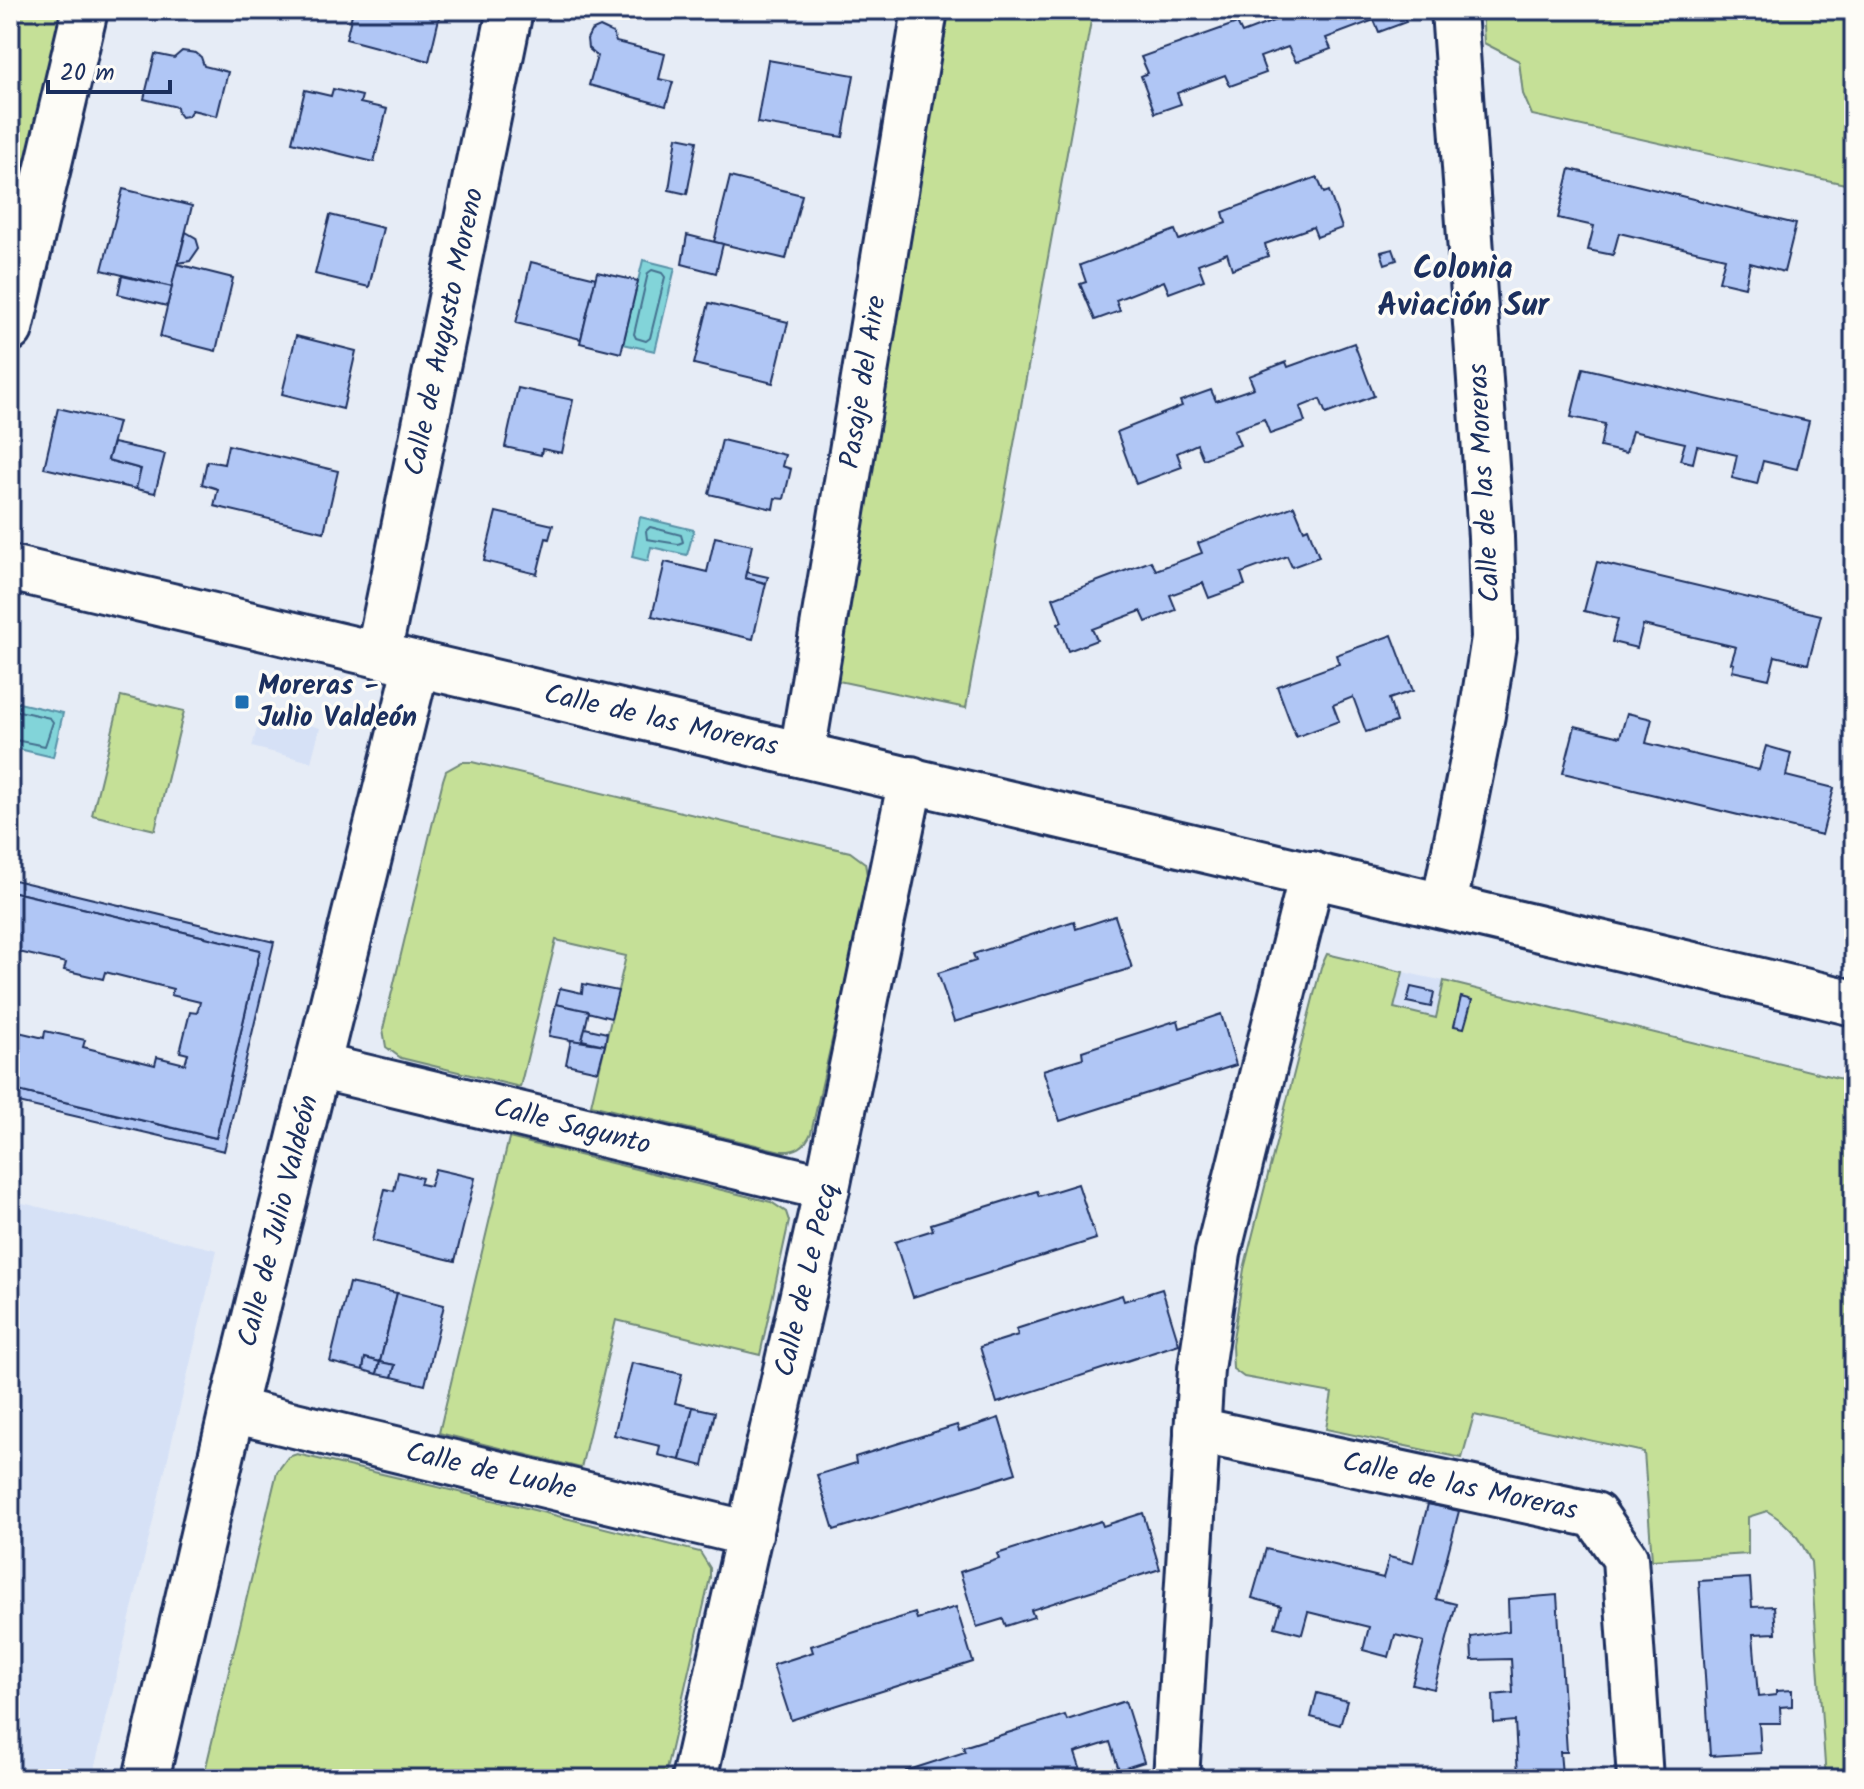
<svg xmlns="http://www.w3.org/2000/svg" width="1864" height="1789" font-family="Kalam,sans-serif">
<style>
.built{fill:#d6e1f6}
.green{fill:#c5e097;stroke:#70887a;stroke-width:2}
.water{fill:#82d4d9;stroke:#5992a8;stroke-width:2}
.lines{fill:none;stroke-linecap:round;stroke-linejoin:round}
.shore{stroke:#44718f;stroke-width:2}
.building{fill:#b0c6f5;stroke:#1b2f5e;stroke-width:2}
.minor-casing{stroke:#1b2f5e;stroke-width:50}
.minor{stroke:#fdfcf7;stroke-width:44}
.poi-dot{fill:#1f6fb2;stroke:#fdfcf7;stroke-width:3}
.labels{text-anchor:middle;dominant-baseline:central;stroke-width:7;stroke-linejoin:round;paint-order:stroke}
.street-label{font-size:28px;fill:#1b2f5e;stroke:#fdfcf7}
.poi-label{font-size:28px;font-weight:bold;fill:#1b2f5e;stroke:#fdfcf7;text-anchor:start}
.quarter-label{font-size:32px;font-weight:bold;fill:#1b2f5e;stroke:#fdfcf7}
</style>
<rect width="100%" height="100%" fill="#e6ecf6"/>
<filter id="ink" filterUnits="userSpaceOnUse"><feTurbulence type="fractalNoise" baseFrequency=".0125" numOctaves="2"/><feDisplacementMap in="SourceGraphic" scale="16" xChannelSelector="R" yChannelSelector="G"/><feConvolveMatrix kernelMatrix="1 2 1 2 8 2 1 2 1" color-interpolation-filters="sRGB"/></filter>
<g filter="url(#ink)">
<g class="built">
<polygon points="261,712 320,728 311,762 252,747"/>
<polygon points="1403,972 1444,981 1436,1018 1394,1008"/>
<polygon points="10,1200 217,1250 92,1779 10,1779"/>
</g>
<g class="green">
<polygon points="10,10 70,10 10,245"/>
<polygon points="946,10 1093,10 966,708 829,679"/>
<polygon points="1482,10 1848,10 1854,101 1854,186 1532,115 1523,94 1519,61 1484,43"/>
<polygon points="121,696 184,711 155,830 92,815"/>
<path d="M462,762H472L850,852L865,863L868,881L811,1133C805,1147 796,1152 781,1151L591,1105L626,956L556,940L520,1087L401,1058L386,1047L383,1029L443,780L446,771Z"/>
<path d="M1327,954L1403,972L1394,1008L1436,1018L1444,981L1854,1082V1779H1826L1811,1562C1801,1539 1789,1524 1767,1511L1748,1517V1554L1652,1560L1644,1452L1474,1415L1462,1458L1326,1429L1332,1393L1244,1377L1233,1369L1232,1345L1244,1269L1321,967Z"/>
<polygon points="509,1138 771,1202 786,1212 789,1221 760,1355 616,1320 581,1468 439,1433"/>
<polygon points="297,1454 514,1505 700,1552 710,1568 710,1578 664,1779 203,1779 277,1472 288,1457"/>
</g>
<g class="water">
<polygon points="643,260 675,268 655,351 623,344"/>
<polygon points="640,517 694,530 687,555 651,547 648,561 632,557"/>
<polygon points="10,701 63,713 53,757 10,747"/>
</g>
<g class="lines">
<g class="shore">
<polygon points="652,270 662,273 665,277 650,338 646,341 636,338 634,334 648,273"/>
<polygon points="650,527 681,535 683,542 678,544 647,539 646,531"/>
<polyline points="10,709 50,718 53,722 45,746 10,739"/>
</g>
</g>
<g class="building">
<polygon points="353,10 441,10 429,61 346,39"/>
<polygon points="824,10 859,10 857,18"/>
<polygon points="1287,10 1401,10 1406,22 1379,32 1374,20 1326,38 1331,49 1296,62 1288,47 1260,57 1266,73 1230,86 1225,75 1177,93 1181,104 1155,113 1141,76 1148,73 1141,57 1237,23 1242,33 1289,15"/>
<polygon points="600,27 613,33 616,42 665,54 659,79 673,82 666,106 589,85 597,56 588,48 587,39 591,31"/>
<polygon points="182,51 196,53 201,57 204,66 228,72 217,116 192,110 188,116 181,117 178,113 177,107 144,99 155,54 174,58"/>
<polygon points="768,60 854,75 843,137 757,123"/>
<polygon points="333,89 362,96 360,103 387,109 374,162 292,142 305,90 331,96"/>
<polygon points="677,137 697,141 687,194 669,190"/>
<polygon points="1570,169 1796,224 1784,272 1750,263 1745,287 1719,281 1725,258 1619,233 1613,255 1588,250 1594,226 1558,218"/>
<polygon points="730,177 802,195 786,259 714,242"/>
<polygon points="1317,177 1324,193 1329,191 1342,228 1317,237 1313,227 1265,244 1268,256 1232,269 1227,253 1198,264 1204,280 1169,293 1164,281 1116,300 1120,311 1095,320 1080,284 1086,282 1080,265 1175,230 1179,240 1226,223 1223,212"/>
<polygon points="123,189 192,206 172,287 102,270"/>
<polygon points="330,215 383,228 369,287 315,274"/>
<polygon points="186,232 196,238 199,248 190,261 178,263"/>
<polygon points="687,235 723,244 716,273 682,264"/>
<polygon points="1393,249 1397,260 1385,264 1381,252"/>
<polygon points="531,262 596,278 581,339 516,323"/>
<polygon points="177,264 233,278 216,351 160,337"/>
<polygon points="597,272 638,281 621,353 580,343"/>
<polygon points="122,276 172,287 167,306 118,294"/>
<polygon points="709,303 788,322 773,383 694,364"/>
<polygon points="296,336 356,351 343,409 282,394"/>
<polygon points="1354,343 1374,396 1326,414 1320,399 1300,407 1305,422 1270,434 1264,419 1234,430 1240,445 1203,459 1197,444 1177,453 1182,467 1136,484 1117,432 1182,406 1180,401 1211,390 1216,401 1254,388 1249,376 1286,362 1288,367"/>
<polygon points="1583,368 1809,421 1797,469 1763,461 1757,484 1732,478 1737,455 1697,446 1693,463 1680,460 1685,443 1632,431 1626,453 1600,447 1605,424 1571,417"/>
<polygon points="518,388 573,400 562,453 542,449 541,455 505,447"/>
<polygon points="58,408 118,422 108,460 141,469 136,489 44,468"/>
<polygon points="722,440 785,455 782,466 791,469 784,499 775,498 773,509 709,494"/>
<polygon points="113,443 165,454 155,493 136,489 141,469 108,460"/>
<polygon points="228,445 338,471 324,532 214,506 218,489 202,484 207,461 224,464"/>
<polygon points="1294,506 1304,530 1308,528 1319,557 1292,567 1287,556 1241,573 1245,585 1209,598 1203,583 1170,595 1176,610 1146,622 1141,611 1092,629 1097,640 1068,651 1058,624 1062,622 1053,598 1151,561 1156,570 1202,553 1198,543"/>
<polygon points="496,512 553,525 549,539 546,538 537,574 484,561"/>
<polygon points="715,537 752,545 745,578 766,583 753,639 652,616 665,562 707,572"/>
<polygon points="1597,562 1821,615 1808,664 1775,656 1769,679 1732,671 1734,664 1731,663 1736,647 1643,625 1637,648 1612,642 1618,619 1584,611"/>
<polygon points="746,572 768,577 766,583 745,578"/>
<polygon points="1392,635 1413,691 1389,699 1396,722 1366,732 1353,697 1333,705 1339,721 1296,737 1277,686 1339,664 1336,655"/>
<polygon points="1627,713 1652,719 1646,743 1759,770 1766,746 1791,753 1786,776 1834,788 1822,835 1563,773 1575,726 1620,737"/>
<polygon points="10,879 274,942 224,1151 10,1101 10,1089 216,1138 260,950 10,891"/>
<polygon points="10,891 260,950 216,1138 10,1089 10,1030 44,1038 45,1031 85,1040 83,1047 155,1065 157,1057 185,1064 188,1054 180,1052 190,1012 197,1013 200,1002 171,995 173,989 105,972 103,979 64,970 66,963 10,950"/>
<polygon points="1115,916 1132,968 954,1022 938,973 976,961 973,954 1074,921 1076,929"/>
<polygon points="583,984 618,991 611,1018 556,1004 560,988 582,993"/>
<polygon points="1411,987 1434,992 1431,1007 1407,1002"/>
<polygon points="1461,997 1472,1000 1464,1028 1454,1026"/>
<polygon points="556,1004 589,1011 582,1042 549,1036"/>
<polygon points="1221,1014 1236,1065 1060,1121 1043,1070 1083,1058 1082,1051 1178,1020 1180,1028"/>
<polygon points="585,1028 607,1033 605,1045 582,1040"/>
<polygon points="571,1040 605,1045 598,1071 566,1064"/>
<polygon points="435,1169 475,1178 455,1261 372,1241 385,1189 394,1191 398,1172 422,1178 420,1184 430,1186"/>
<polygon points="1078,1184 1096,1239 913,1297 895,1242 933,1230 931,1224 1037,1191 1039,1196"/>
<polygon points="349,1283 397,1293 380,1362 365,1358 363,1370 330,1362"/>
<polygon points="1162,1289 1179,1344 997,1403 980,1347 1018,1335 1016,1329 1122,1295 1124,1301"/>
<polygon points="397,1293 444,1305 425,1385 392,1377 395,1365 380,1362"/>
<polygon points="365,1358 380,1362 377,1374 363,1370"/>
<polygon points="380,1362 395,1365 392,1377 377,1374"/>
<polygon points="632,1363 682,1374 675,1403 693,1407 680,1460 658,1455 660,1446 614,1435"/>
<polygon points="693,1407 715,1412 703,1466 680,1460"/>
<polygon points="999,1418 1016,1473 834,1530 817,1475 856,1463 855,1457 957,1425 959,1431"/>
<polygon points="1428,1504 1459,1511 1436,1599 1456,1604 1434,1689 1412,1684 1424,1642 1395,1635 1389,1657 1363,1650 1369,1627 1308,1612 1302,1634 1275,1627 1281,1606 1252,1598 1266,1549 1383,1578 1389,1557 1413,1563"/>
<polygon points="1143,1513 1160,1569 1031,1610 1034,1617 1006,1626 1003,1619 977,1627 960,1572 999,1559 997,1554 1101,1521 1103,1526"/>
<polygon points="1750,1578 1752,1607 1774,1606 1776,1633 1753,1634 1758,1697 1776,1695 1776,1691 1792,1690 1792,1706 1780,1707 1781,1723 1759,1723 1761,1753 1710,1756 1699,1581"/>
<polygon points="1557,1595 1567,1752 1560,1752 1562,1774 1518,1776 1515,1721 1494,1723 1493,1695 1513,1693 1511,1659 1472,1660 1471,1637 1509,1631 1508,1599"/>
<polygon points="956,1607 973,1662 791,1720 773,1665 813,1652 811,1646 915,1613 917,1619"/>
<polygon points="1317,1693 1347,1701 1340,1725 1311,1717"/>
<polygon points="1125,1701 1144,1762 1119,1770 1110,1742 1075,1753 1081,1771 1056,1779 909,1779 906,1771 965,1752 963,1747 1065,1715 1067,1720"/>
</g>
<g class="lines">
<defs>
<g id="minor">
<polyline points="10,329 85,10"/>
<polyline points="10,568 1854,1003"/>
<polyline points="378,655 510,10"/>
<polyline points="802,754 925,10"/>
<polyline points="1444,905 1482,715 1494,638 1491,537 1454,10"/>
<polyline points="318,1066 827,1188"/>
<polyline points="232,1410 750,1534"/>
<polyline points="1197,1430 1595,1515 1625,1558 1640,1779"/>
<polyline points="146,1779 232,1410 417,664"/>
<polyline points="694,1779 827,1188 911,779"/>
<polyline points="1176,1779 1201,1369 1218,1253 1312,874"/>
</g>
</defs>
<use href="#minor" class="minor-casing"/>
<use href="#minor" class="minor"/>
</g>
</g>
<rect class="poi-dot" x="234" y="694" width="16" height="16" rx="4"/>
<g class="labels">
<g class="street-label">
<text transform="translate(445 332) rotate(-78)">Calle de Augusto Moreno</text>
<text transform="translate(864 382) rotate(-81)">Pasaje del Aire</text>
<text transform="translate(1485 483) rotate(-93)">Calle de las Moreras</text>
<text transform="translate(661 721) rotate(13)">Calle de las Moreras</text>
<text transform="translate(572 1127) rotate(14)">Calle Sagunto</text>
<text transform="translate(279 1221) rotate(-76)">Calle de Julio Valdeón</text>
<text transform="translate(807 1280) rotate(-77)">Calle de Le Pecq</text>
<text transform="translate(491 1472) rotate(13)">Calle de Luohe</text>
<text transform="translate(1460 1487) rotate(12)">Calle de las Moreras</text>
</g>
<g class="poi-label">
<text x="258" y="686">Moreras -<tspan x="258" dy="32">Julio Valdeón</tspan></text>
</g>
<g class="quarter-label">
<text x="1463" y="269">Colonia<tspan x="1463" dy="37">Aviación Sur</tspan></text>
</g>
</g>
<rect width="1864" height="1789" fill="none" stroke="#fdfcf7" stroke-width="40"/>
<rect x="20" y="20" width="1824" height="1749" fill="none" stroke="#1b2f5e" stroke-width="3" filter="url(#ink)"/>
<path d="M48 80v12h122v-12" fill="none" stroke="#1b2f5e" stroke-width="4"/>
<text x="60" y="80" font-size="24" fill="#1b2f5e" stroke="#fdfcf7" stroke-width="6" paint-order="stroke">20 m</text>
</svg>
